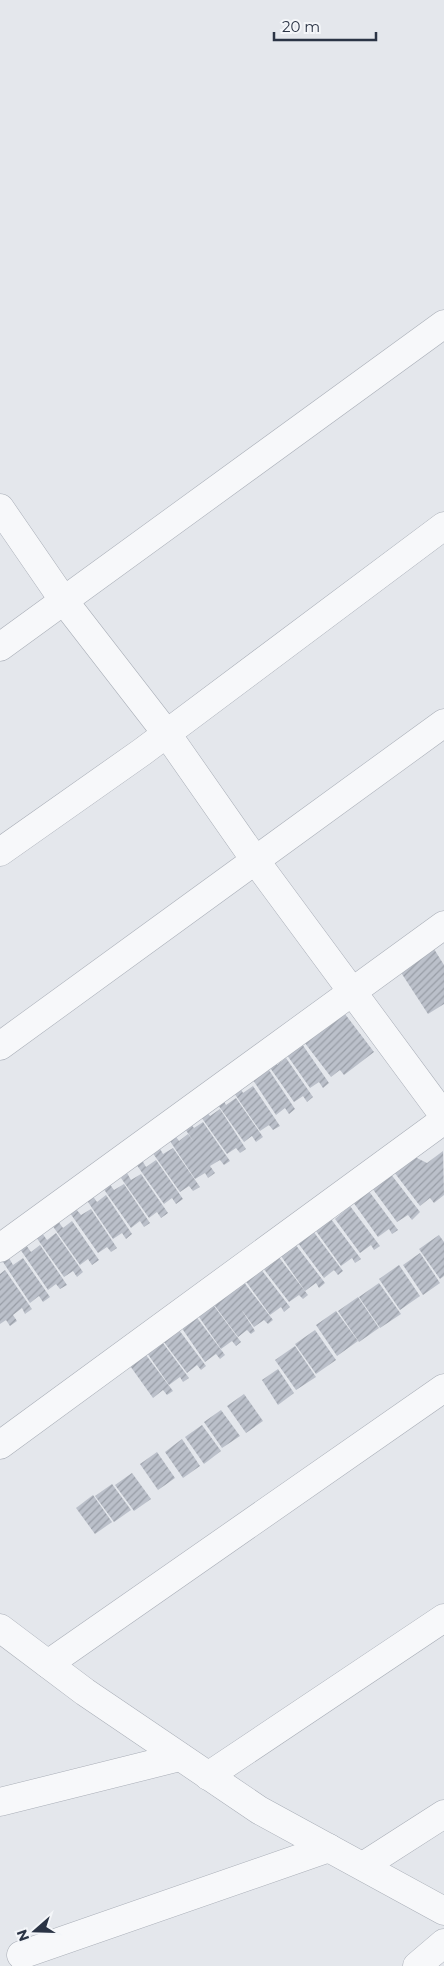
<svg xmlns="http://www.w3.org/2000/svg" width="444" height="1966" font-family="Montserrat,sans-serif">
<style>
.building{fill:url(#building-hatch)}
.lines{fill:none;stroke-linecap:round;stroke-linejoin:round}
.minor-casing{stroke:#a9aeb7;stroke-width:29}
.minor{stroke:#f7f8fa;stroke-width:28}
</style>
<defs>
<pattern id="building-hatch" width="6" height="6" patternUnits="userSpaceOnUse" patternTransform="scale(1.25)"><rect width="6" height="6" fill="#bbc0ca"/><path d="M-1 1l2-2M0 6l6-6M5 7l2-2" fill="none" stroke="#989da6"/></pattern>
</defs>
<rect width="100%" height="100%" fill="#e4e7ec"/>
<g class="building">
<polygon points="434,949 444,965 444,1004 428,1014 400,971"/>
<polygon points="345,1014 374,1052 344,1075 340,1070 331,1077 301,1038 310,1031 314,1037"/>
<polygon points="302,1044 329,1083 323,1088 319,1082 310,1088 282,1048"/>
<polygon points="272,1058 277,1065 286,1058 313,1097 307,1102 303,1096 294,1102 266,1062"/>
<polygon points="255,1070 259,1077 269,1070 295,1109 289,1114 285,1108 276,1115 249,1074"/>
<polygon points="239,1086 243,1093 253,1086 280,1126 273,1130 269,1125 260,1131 232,1090"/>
<polygon points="222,1098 226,1105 236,1098 263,1137 256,1142 252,1136 244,1142 216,1102"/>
<polygon points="220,1109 246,1149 240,1153 236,1148 227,1154 199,1114 205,1110 210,1116"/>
<polygon points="189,1122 194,1128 203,1122 230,1161 224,1165 220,1160 210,1166 215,1173 208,1178 205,1173 195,1179 168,1138 174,1134 179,1141 188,1134 194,1142 183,1126"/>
<polygon points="159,1147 163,1154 173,1148 200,1187 193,1191 189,1186 180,1192 152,1152"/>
<polygon points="443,1151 444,1195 434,1203 430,1198 420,1206 394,1172 415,1157 427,1163"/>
<polygon points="142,1160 146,1167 156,1160 183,1199 176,1204 172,1198 164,1204 136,1164"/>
<polygon points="127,1173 131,1180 141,1174 168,1213 161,1218 157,1212 149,1218 121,1178"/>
<polygon points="390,1173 420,1212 412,1220 408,1215 397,1222 372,1188"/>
<polygon points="109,1183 114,1190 124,1184 150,1223 144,1227 140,1221 131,1228 103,1188"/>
<polygon points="368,1190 398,1230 392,1234 389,1229 378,1237 353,1202"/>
<polygon points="92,1195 97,1202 106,1195 132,1234 126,1239 122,1233 113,1239 86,1199"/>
<polygon points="350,1206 380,1246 374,1250 371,1245 360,1253 335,1219"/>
<polygon points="76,1209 81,1215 91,1209 117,1248 111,1252 107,1247 98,1253 70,1213"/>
<polygon points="331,1219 361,1259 355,1263 352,1258 341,1266 316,1231"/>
<polygon points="58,1221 63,1228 72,1221 99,1260 92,1265 88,1259 80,1265 52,1225"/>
<polygon points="313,1231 343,1271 338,1275 334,1270 324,1278 298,1243"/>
<polygon points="42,1233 47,1240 56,1233 83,1272 77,1277 73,1271 64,1277 36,1237"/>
<polygon points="439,1235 444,1242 444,1276 440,1279 419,1249"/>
<polygon points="295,1244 325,1283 319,1288 316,1283 305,1291 281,1256"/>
<polygon points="26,1245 31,1252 40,1245 67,1285 60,1289 56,1284 48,1290 20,1249"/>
<polygon points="420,1253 440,1283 423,1295 403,1265"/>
<polygon points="278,1256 308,1295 303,1299 299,1295 289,1302 263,1268"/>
<polygon points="9,1258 13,1265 23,1258 50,1297 43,1302 39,1296 30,1303 3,1262"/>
<polygon points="399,1265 420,1296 400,1310 379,1279"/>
<polygon points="260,1268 290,1307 284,1312 281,1307 270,1315 245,1280"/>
<polygon points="5,1270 32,1309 25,1314 22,1308 13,1315 17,1321 10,1326 6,1320 0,1324 0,1274"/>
<polygon points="243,1281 273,1320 268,1324 264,1320 254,1327 241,1309 255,1331 251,1334 247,1330 238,1337 212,1302"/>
<polygon points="379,1283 401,1314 380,1328 359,1297"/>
<polygon points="358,1297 379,1328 359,1342 338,1311"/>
<polygon points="211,1302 241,1342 236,1346 232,1341 221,1349 197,1314"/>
<polygon points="336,1311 358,1341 337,1356 316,1325"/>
<polygon points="195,1315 225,1355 220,1359 216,1354 205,1362 181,1327"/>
<polygon points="176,1326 206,1366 201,1370 197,1365 187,1373 161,1338"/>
<polygon points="315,1330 336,1360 316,1374 295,1344"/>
<polygon points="160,1339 189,1378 183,1382 180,1377 169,1385 145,1350"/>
<polygon points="295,1346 316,1377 296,1390 275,1360"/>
<polygon points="143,1351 173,1391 167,1395 163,1390 153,1398 128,1363"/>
<polygon points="278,1369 294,1393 278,1405 262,1380"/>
<polygon points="244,1394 263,1421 246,1433 227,1406"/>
<polygon points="221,1410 240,1436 222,1448 204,1422"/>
<polygon points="202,1425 221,1451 204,1464 185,1437"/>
<polygon points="182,1439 200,1466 183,1478 165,1452"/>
<polygon points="157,1452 175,1478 158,1490 140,1464"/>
<polygon points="132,1473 151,1499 134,1511 115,1485"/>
<polygon points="112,1484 131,1510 114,1522 95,1496"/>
<polygon points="93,1495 112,1522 95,1534 76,1508"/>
</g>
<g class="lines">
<defs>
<g id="minor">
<polyline points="0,508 64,601 167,734 255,860 444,1116"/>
<polyline points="0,647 444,324"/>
<polyline points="0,852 142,752 444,526"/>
<polyline points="0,1046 444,723"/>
<polyline points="0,1248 444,925"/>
<polyline points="0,1445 444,1120"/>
<polyline points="0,1628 85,1692 259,1810 444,1911"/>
<polyline points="48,1664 444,1388"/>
<polyline points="208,1776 444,1618"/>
<polyline points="0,1802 180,1757"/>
<polyline points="363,1866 444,1814"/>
<polyline points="21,1955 329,1848"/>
<polyline points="417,1966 444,1943"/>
</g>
</defs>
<use href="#minor" class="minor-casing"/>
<use href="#minor" class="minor"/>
</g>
<g transform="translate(35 1931) rotate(250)" stroke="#f4f6f9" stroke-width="4" paint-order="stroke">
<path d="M0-4L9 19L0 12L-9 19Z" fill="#2b3445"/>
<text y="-8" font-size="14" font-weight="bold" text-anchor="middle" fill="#2b3445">N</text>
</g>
<path d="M274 32v8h102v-8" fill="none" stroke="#2b3445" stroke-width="2.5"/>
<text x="282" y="32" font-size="15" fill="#2b3445" stroke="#f4f6f9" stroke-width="4" paint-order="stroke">20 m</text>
</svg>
